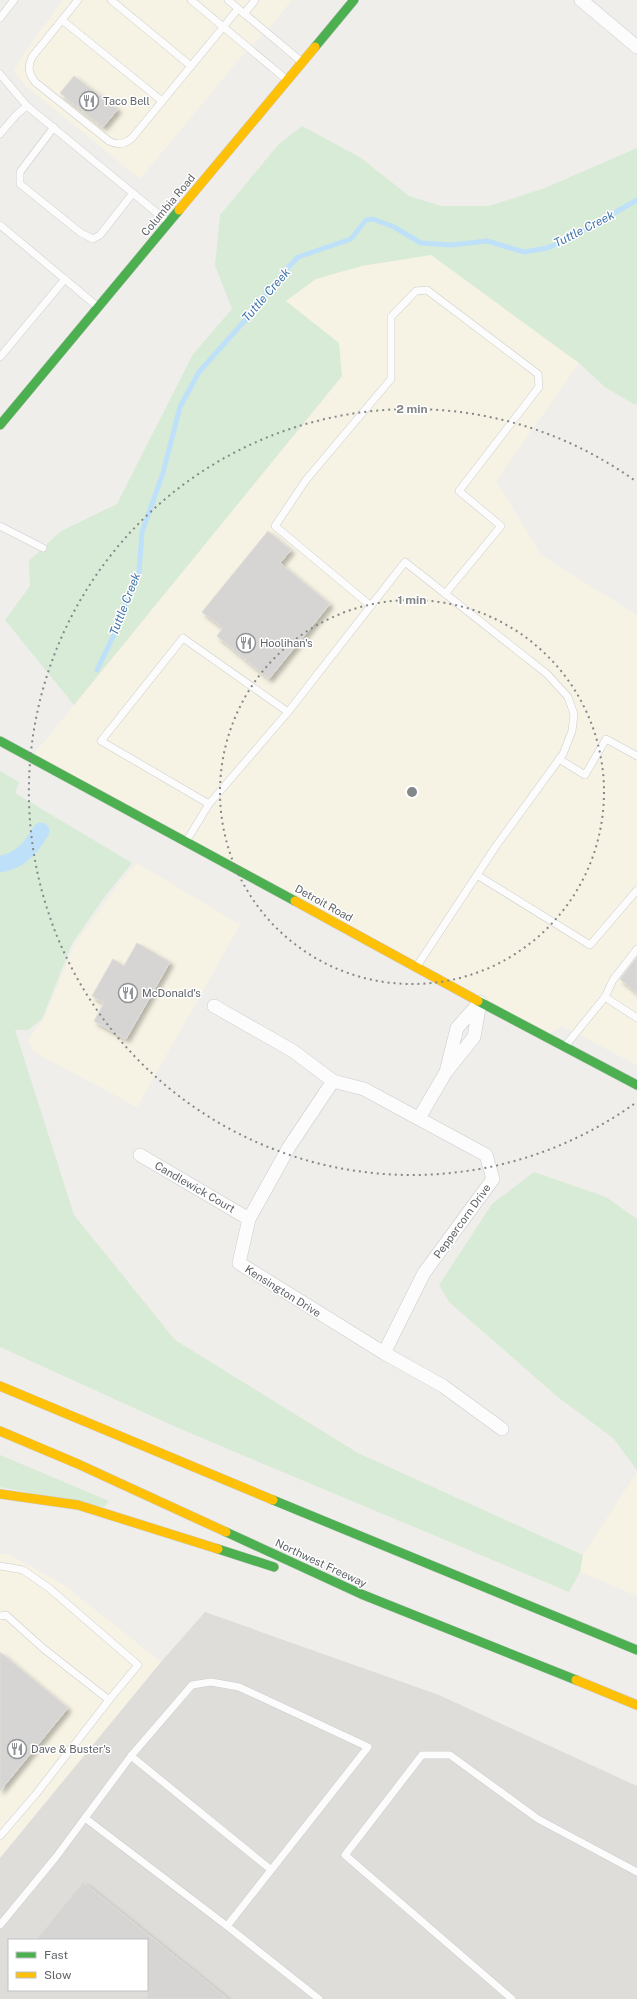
<svg xmlns="http://www.w3.org/2000/svg" width="637" height="1999" font-family="'Public Sans',sans-serif">
<style>
.commercial{fill:#f7f3e4}
.industrial{fill:#dfddda;fill-rule:evenodd}
.green{fill:#d8ebd6}
.lines{fill:none;stroke-linecap:round;stroke-linejoin:round}
.stream{stroke:#bfe0f9;stroke-width:5}
.canal{stroke:#bfe0f9;stroke-width:17}
.building{fill:#d6d5d3;stroke:#deddd9;filter:url(#shadow)}
.lane-casing{stroke:#cbcccc;stroke-width:8}
.street-casing{stroke:#cbcccc;stroke-width:14}
.fast-casing{stroke:#cacacb;stroke-width:10}
.slow-casing{stroke:#cacacb;stroke-width:10}
.lane{stroke:#fdfcfc;stroke-width:7}
.street{stroke:#fdfcfc;stroke-width:13}
.fast{stroke:#4caf50;stroke-width:9}
.slow{stroke:#ffc107;stroke-width:9}
.ring{fill:none;stroke:#84888a;stroke-width:2;stroke-dasharray:2 4}
.labels{text-anchor:middle;dominant-baseline:central;stroke-width:3;stroke-linejoin:round;paint-order:stroke}
.poi-label{font-size:11px;fill:#5f6368;stroke:#fff;text-anchor:start}
.street-label{font-size:11px;fill:#5f6368;stroke:#fff}
.water-label{font-size:12px;font-style:italic;fill:#4174aa;stroke:#fff}
.centre{fill:#84888a;stroke:#fff;stroke-width:2}
.ring-label{font-size:12px;text-anchor:middle;font-weight:bold;fill:#84888a;stroke:#fff;stroke-width:3;stroke-linejoin:round;paint-order:stroke}
</style>
<defs>
<filter id="shadow"><feDropShadow dx="3.5" dy="3.5" stdDeviation="2" flood-color="#0004"/></filter>
</defs>
<rect width="100%" height="100%" fill="#efeeea"/>
<g class="commercial">
<polygon points="63,0 292,0 273,23 240,58 140,179 25,85 14,71 30,45"/>
<polygon points="346,192 579,363 496,481 541,555 637,615 637,1065 562,1026 545,1036 31,758 342,377 267,293"/>
<polygon points="137,863 240,925 137,1107 34,1052 28,1040 44,1018 75,944 119,884"/>
<polygon points="637,1472 637,1596 580,1572 583,1555"/>
<polygon points="0,1554 8,1554 64,1585 161,1662 0,1858"/>
</g>
<path class="industrial" d="M205,1612L439,1695L637,1786V1999H0V1858L161,1662ZM9,1940H147V1990H9Z"/>
<g class="green">
<polygon points="302,126 361,158 409,196 441,206 489,206 545,188 637,148 637,403 635,405 605,387 579,363 431,255 362,266 316,279 286,301 339,343 342,376 74,705 5,620 30,586 29,561 61,531 117,504 193,354 232,309 215,265 220,215 278,145"/>
<polygon points="0,771 19,782 15,793 132,863 103,899 72,944 42,1019 28,1030 15,1030 74,1215 175,1340 358,1453 583,1555 580,1572 569,1592 178,1428 0,1347"/>
<polygon points="534,1172 606,1197 637,1219 637,1470 613,1438 559,1398 449,1302 439,1285 492,1204"/>
<polygon points="0,1455 109,1501 104,1507 0,1487"/>
</g>
<g class="lines">
<polyline class="stream" points="97,670 120,622 130,593 139,573 142,532 163,473 180,407 199,372 248,317 283,273 298,257 351,239 366,220 373,219 394,227 421,243 451,245 487,241 524,252 547,248 569,239 637,200"/>
<path class="canal" d="M0,864C20,861 31,848 41,831"/>
</g>
<g class="building">
<polygon points="74,76 118,109 103,127 60,93"/>
<polygon points="268,531 291,550 280,563 330,604 269,679 217,636 223,628 202,612"/>
<polygon points="137,943 170,962 126,1039 94,1021 104,1003 92,996 113,959 124,966"/>
<polygon points="637,957 637,993 620,979"/>
<polygon points="0,1652 68,1708 0,1791"/>
<polygon points="83,1882 155,1940 228,1999 147,1999 147,1940 36,1940"/>
</g>
<g class="lines">
<defs>
<g id="lane">
<path d="M78,0L32,57C27,67 29,74 35,82L109,141C118,146 125,144 132,138L238,9"/>
<polyline points="111,0 191,66"/>
<polyline points="191,0 287,80"/>
<polyline points="228,0 302,62"/>
<polyline points="244,14 255,0"/>
<polyline points="0,18 14,0"/>
<polyline points="62,20 162,101"/>
<polyline points="0,74 27,106 168,222"/>
<polyline points="54,127 20,172 20,184 81,233 93,239 100,235 133,193"/>
<polyline points="0,134 17,114 27,106"/>
<polyline points="0,225 98,307"/>
<polyline points="0,357 65,279"/>
<polyline points="0,526 43,548"/>
<polyline points="371,606 275,526 306,480 391,379 391,317 416,291 427,290 538,374 539,387 459,491 501,526 445,594"/>
<polyline points="559,759 585,775 606,739 637,756"/>
<polyline points="209,804 101,741 183,638 288,712"/>
<polyline points="187,840 209,804 288,712 405,562 547,674 568,697 574,714 572,731 563,754 496,846 417,966"/>
<polyline points="477,875 590,945 637,890"/>
<polyline points="605,997 637,1018"/>
<polyline points="566,1045 605,997 613,980 637,949"/>
<polyline points="0,1566 23,1570 49,1588 138,1665 109,1700"/>
<polyline points="0,1616 6,1615 44,1649 109,1700 36,1794 0,1836"/>
<polyline points="131,1756 270,1869"/>
<polyline points="85,1818 227,1926"/>
<polyline points="0,1925 56,1857 131,1756 192,1685 211,1682 239,1687 368,1747 227,1926 319,1999"/>
<polyline points="512,1999 345,1855 422,1755 450,1755 538,1819 637,1872"/>
</g>
<g id="street">
<polyline points="581,0 637,47"/>
<polyline points="214,1006 293,1051 333,1081 364,1089 486,1155 493,1179 424,1273 384,1353"/>
<polyline points="333,1081 289,1147 249,1219 239,1263 384,1353 443,1386 502,1429"/>
<polyline points="419,1118 446,1072 474,1037 480,1002 457,1028 446,1072"/>
<polyline points="140,1155 249,1219"/>
</g>
<g id="fast">
<polyline points="315,47 354,0"/>
<polyline points="0,425 179,210"/>
<polyline points="0,741 295,901"/>
<polyline points="478,1001 637,1085"/>
<polyline points="273,1500 637,1650"/>
<polyline points="226,1532 361,1594 576,1680"/>
<polyline points="218,1549 274,1567"/>
</g>
<g id="slow">
<polyline points="179,210 315,47"/>
<polyline points="295,901 478,1001"/>
<polyline points="0,1386 273,1500"/>
<polyline points="0,1431 78,1464 226,1532"/>
<polyline points="0,1494 78,1505 218,1549"/>
<polyline points="576,1680 637,1705"/>
</g>
</defs>
<use href="#lane" class="lane-casing"/>
<use href="#street" class="street-casing"/>
<use href="#fast" class="fast-casing"/>
<use href="#slow" class="slow-casing"/>
<use href="#lane" class="lane"/>
<use href="#street" class="street"/>
<use href="#fast" class="fast"/>
<use href="#slow" class="slow"/>
</g>
<g class="ring">
<circle cx="412" cy="792" r="192"/>
<path d="M634 1104A383 383 0 1 1 634 480"/>
</g>
<defs>
<symbol id="restaurant-ring" viewBox="-11 -11 22 22"><circle r="9.5" fill="#fff" stroke="#919496" stroke-width="1.5"/><path d="M-5-6h1v4h1v-4h1v4h1v-4h1v5L-1.5 .5V6h-2V.5L-5-1ZM5-6V6H3V1.5H1.5Q1.5-4 5-6Z" fill="#919496"/></symbol>
</defs>
<g fill-rule="evenodd">
<use href="#restaurant-ring" x="78" y="90" width="22" height="22"/>
<use href="#restaurant-ring" x="235" y="632" width="22" height="22"/>
<use href="#restaurant-ring" x="117" y="982" width="22" height="22"/>
<use href="#restaurant-ring" x="6" y="1738" width="22" height="22"/>
</g>
<g class="labels">
<g class="poi-label">
<text x="103" y="101">Taco Bell</text>
<text x="260" y="643">Hoolihan's</text>
<text x="142" y="993">McDonald's</text>
<text x="31" y="1749">Dave &amp; Buster's</text>
</g>
<g class="street-label">
<text transform="translate(168 205) rotate(-50)">Columbia Road</text>
<text transform="translate(324 903) rotate(29)">Detroit Road</text>
<text transform="translate(195 1187) rotate(30)">Candlewick Court</text>
<text transform="translate(462 1221) rotate(-54)">Peppercorn Drive</text>
<text transform="translate(283 1291) rotate(32)">Kensington Drive</text>
<text transform="translate(321 1563) rotate(25)">Northwest Freeway</text>
</g>
<g class="water-label">
<text transform="translate(584 229) rotate(-27)">Tuttle Creek</text>
<text transform="translate(266 295) rotate(-49)">Tuttle Creek</text>
<text transform="translate(125 604) rotate(-69)">Tuttle Creek</text>
</g>
</g>
<circle cx="412" cy="792" r="6" class="centre"/>
<g class="ring-label">
<text x="412" y="413">2 min</text>
<text x="412" y="604">1 min</text>
</g>
<rect x="8" y="1939" width="140" height="52" fill="#ffffff" stroke="#bfc1c3"/>
<rect x="16" y="1952" width="20" height="6" fill="#4caf50" stroke="#bfc1c3"/>
<text x="44" y="1959" font-size="12" fill="#5f6368">Fast</text>
<rect x="16" y="1972" width="20" height="6" fill="#ffc107" stroke="#bfc1c3"/>
<text x="44" y="1979" font-size="12" fill="#5f6368">Slow</text>
</svg>
